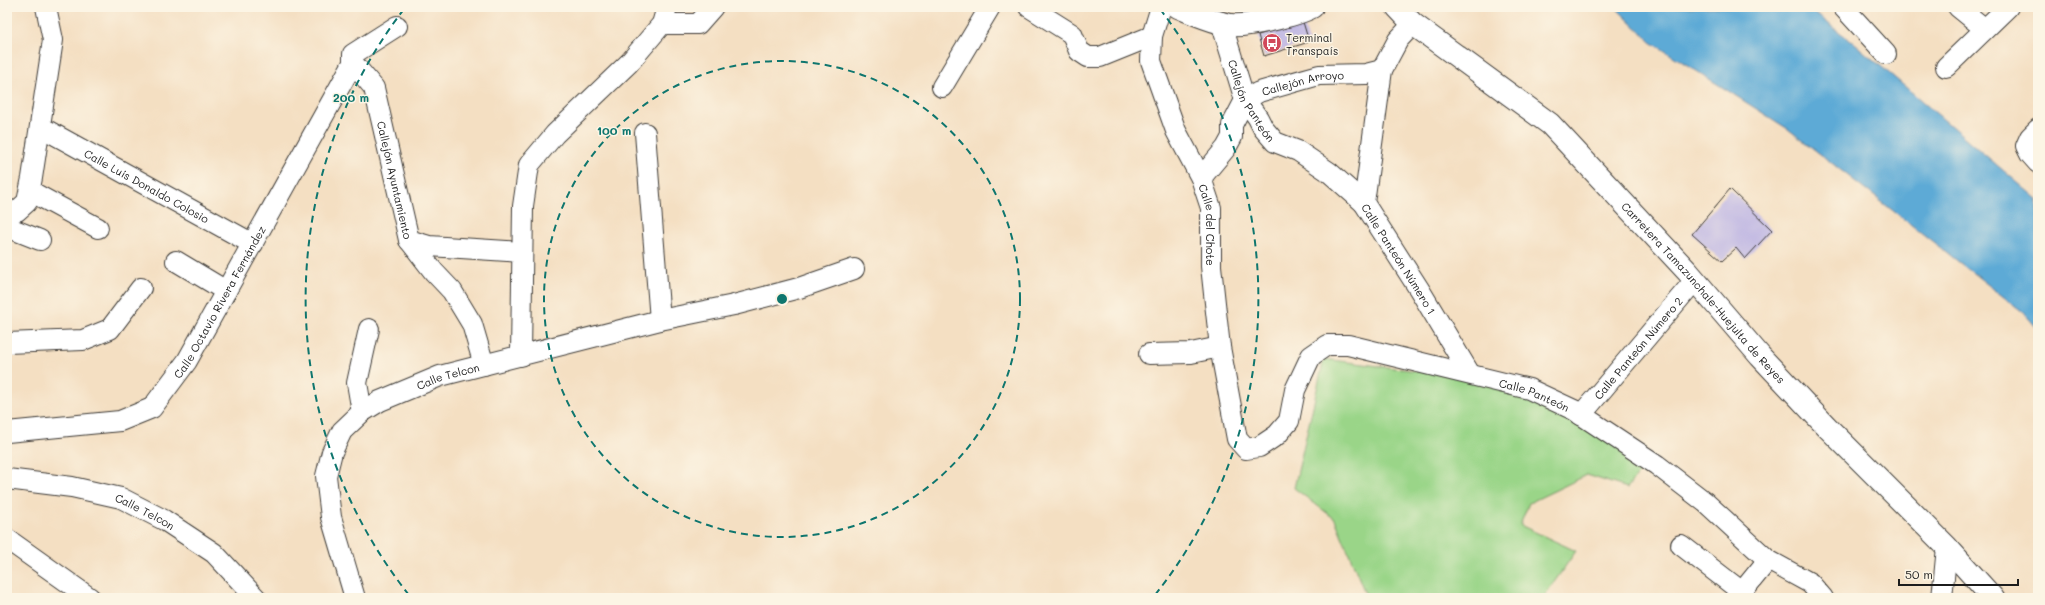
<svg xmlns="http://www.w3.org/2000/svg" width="2045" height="605" font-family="Mali,sans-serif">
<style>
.green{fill:#9ad588;stroke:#5b7852}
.water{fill:#5daad6;stroke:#3c6379}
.building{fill:#beb5e3}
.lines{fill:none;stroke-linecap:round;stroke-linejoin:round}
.minor-casing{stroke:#3c3935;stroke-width:22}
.major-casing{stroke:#3c3935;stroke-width:24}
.minor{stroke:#fff;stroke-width:20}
.major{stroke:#fff;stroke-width:22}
.ring{fill:none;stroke:#0f766e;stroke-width:2;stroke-dasharray:7 5}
.labels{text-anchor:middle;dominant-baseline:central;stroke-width:3;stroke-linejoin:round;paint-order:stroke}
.poi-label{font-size:11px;fill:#1c1c1c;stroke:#fcf5e5;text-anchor:start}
.street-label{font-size:11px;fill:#1c1c1c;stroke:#fcf5e5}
.centre{fill:#0f766e;stroke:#fcf5e5;stroke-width:2}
.ring-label{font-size:12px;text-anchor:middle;font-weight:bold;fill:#0f766e;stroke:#fcf5e5;stroke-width:3;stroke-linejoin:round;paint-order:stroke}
</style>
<rect width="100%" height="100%" fill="#fcf5e5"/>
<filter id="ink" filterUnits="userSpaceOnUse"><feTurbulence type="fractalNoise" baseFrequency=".025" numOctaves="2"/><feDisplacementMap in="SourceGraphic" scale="8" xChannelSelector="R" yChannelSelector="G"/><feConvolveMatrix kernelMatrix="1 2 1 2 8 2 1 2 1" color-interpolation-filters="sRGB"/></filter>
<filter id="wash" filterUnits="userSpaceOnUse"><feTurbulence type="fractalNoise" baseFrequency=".012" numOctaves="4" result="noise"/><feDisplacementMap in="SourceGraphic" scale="16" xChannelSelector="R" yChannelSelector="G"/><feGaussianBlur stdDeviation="0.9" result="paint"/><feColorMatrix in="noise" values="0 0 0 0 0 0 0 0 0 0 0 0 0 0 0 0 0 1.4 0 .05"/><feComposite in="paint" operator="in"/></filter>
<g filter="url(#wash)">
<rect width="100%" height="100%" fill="#f4dfc2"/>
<polygon class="green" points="1324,359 1504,382 1652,457 1627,488 1587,475 1529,503 1520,525 1576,551 1543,598 1367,598 1335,519 1294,488"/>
<polygon class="water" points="1615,7 1807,7 1855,44 2038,200 2038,329 2023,312 1788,129 1651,42"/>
<g id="blocks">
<g class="building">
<polygon points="1303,22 1309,42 1264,56 1258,35"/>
<polygon points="1730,189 1772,230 1745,259 1736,248 1722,261 1692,234"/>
</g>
</g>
</g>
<g filter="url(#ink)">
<use href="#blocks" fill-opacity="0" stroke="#3c3935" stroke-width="1"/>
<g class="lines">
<defs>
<g id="minor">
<polyline points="1029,7 1072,34 1079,51 1088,57 1100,57 1152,36"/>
<path id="s1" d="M1161,7L1152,36L1151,61L1176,131L1201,178L1211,208V266L1215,303L1220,347L1237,439L1246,449L1259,447L1277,435L1289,421L1295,390L1311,356L1327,345H1348L1529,389L1574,410L1657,465L1705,502L1768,560L1810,583L1823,598"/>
<polyline points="1843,7 1886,54"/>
<polyline points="1958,7 1985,29"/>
<path id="s2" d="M1221,22L1245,100L1258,118L1263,128L1275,142L1298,151L1329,172L1364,203"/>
<polyline points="662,24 698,24 713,7"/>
<path id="s3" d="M1413,24L1398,40L1382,70L1364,203L1419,289L1470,374"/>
<path id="s4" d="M353,63L374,88L409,240L429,246L522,252"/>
<polyline points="1946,67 2008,7"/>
<polyline points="942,87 990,7"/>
<path id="s5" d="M41,127L253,244"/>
<polyline points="2038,129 2030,137 2026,146 2030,154 2038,163"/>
<polyline points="645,133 660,320"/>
<path id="s6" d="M1201,178L1226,148L1232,137V125L1245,100L1259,92L1319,75L1366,74L1382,70"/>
<polyline points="30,191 98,228"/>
<polyline points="7,214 17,211 27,202 32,178 53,40 46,7"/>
<polyline points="7,227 40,240"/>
<polyline points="409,240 434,272 452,291 472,324 484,365"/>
<polyline points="176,261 226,291"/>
<polyline points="7,343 83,340 110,329 141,288"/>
<polyline points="1149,354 1191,353 1220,347"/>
<polyline points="521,356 523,206 529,165 555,134 629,63 662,24 667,7"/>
<polyline points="362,412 357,383 369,329"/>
<path id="s7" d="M1581,415L1695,280"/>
<path id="s8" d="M7,432L120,421L152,408L187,361L353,63V54L397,26"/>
<path id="s9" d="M7,479L72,487L121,498L164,520L214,553L256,598"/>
<polyline points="7,539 90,598"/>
<polyline points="1681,545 1742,592"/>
<path id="s10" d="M355,598L331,517L326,476L332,452L342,431L362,412L380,401L440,376L660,320L734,305L799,288L854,269"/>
<polyline points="1737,598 1768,560"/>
<polyline points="1942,598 1947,547"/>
</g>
<g id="major">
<path d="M1178,7C1195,14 1212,22 1231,25C1247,27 1297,15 1312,7"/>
<path id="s11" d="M1397,7L1413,24L1550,124L1688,272L1760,356L1826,426L1947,547L1993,598"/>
</g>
</defs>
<use href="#minor" class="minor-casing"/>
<use href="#major" class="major-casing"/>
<use href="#minor" class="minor"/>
<use href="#major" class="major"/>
</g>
</g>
<g class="ring">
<circle cx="782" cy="299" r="238"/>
<path d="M409 595A476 476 0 0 1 404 9M1160 9A476 476 0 0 1 1155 595"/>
</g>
<defs>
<symbol id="bus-disc" viewBox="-11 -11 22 22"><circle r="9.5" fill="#d1495b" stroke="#fcf5e5"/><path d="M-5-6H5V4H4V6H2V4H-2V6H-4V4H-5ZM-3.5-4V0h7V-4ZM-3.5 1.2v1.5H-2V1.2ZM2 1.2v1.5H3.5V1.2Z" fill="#fff"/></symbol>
</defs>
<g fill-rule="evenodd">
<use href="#bus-disc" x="1261" y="32" width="22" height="22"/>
</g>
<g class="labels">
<g class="poi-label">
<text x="1286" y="37">Terminal<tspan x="1286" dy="13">Transpaís</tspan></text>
</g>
<g class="street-label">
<text stroke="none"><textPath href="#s6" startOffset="153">Callejón Arroyo</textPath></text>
<text stroke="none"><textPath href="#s2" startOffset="85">Callejón Panteón</textPath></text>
<text stroke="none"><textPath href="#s4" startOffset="127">Callejón Ayuntamiento</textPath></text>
<text stroke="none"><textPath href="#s5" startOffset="121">Calle Luis Donaldo Colosio</textPath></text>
<text stroke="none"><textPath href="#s1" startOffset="231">Calle del Chote</textPath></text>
<text stroke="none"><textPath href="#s3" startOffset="256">Calle Panteón Número 1</textPath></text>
<text stroke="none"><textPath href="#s11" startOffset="421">Carretera Tamazunchale-Huejulta de Reyes</textPath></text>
<text stroke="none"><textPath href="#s8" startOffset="274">Calle Octavio Rivera Fernández</textPath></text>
<text stroke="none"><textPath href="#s7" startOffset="88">Calle Panteón Número 2</textPath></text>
<text stroke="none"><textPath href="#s10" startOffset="295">Calle Telcon</textPath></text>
<text stroke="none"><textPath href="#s1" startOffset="817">Calle Panteón</textPath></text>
<text stroke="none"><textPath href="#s9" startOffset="143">Calle Telcon</textPath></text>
</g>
</g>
<circle cx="782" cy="299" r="6" class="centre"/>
<g class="ring-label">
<text x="351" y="102">200 m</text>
<text x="614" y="135">100 m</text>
</g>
<rect width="2045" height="605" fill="none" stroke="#fcf5e5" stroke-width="24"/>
<path d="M1899 579v6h119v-6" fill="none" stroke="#1c1c1c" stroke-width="2"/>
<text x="1905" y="579" font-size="12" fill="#1c1c1c" stroke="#fcf5e5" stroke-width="3" paint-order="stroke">50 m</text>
</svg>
